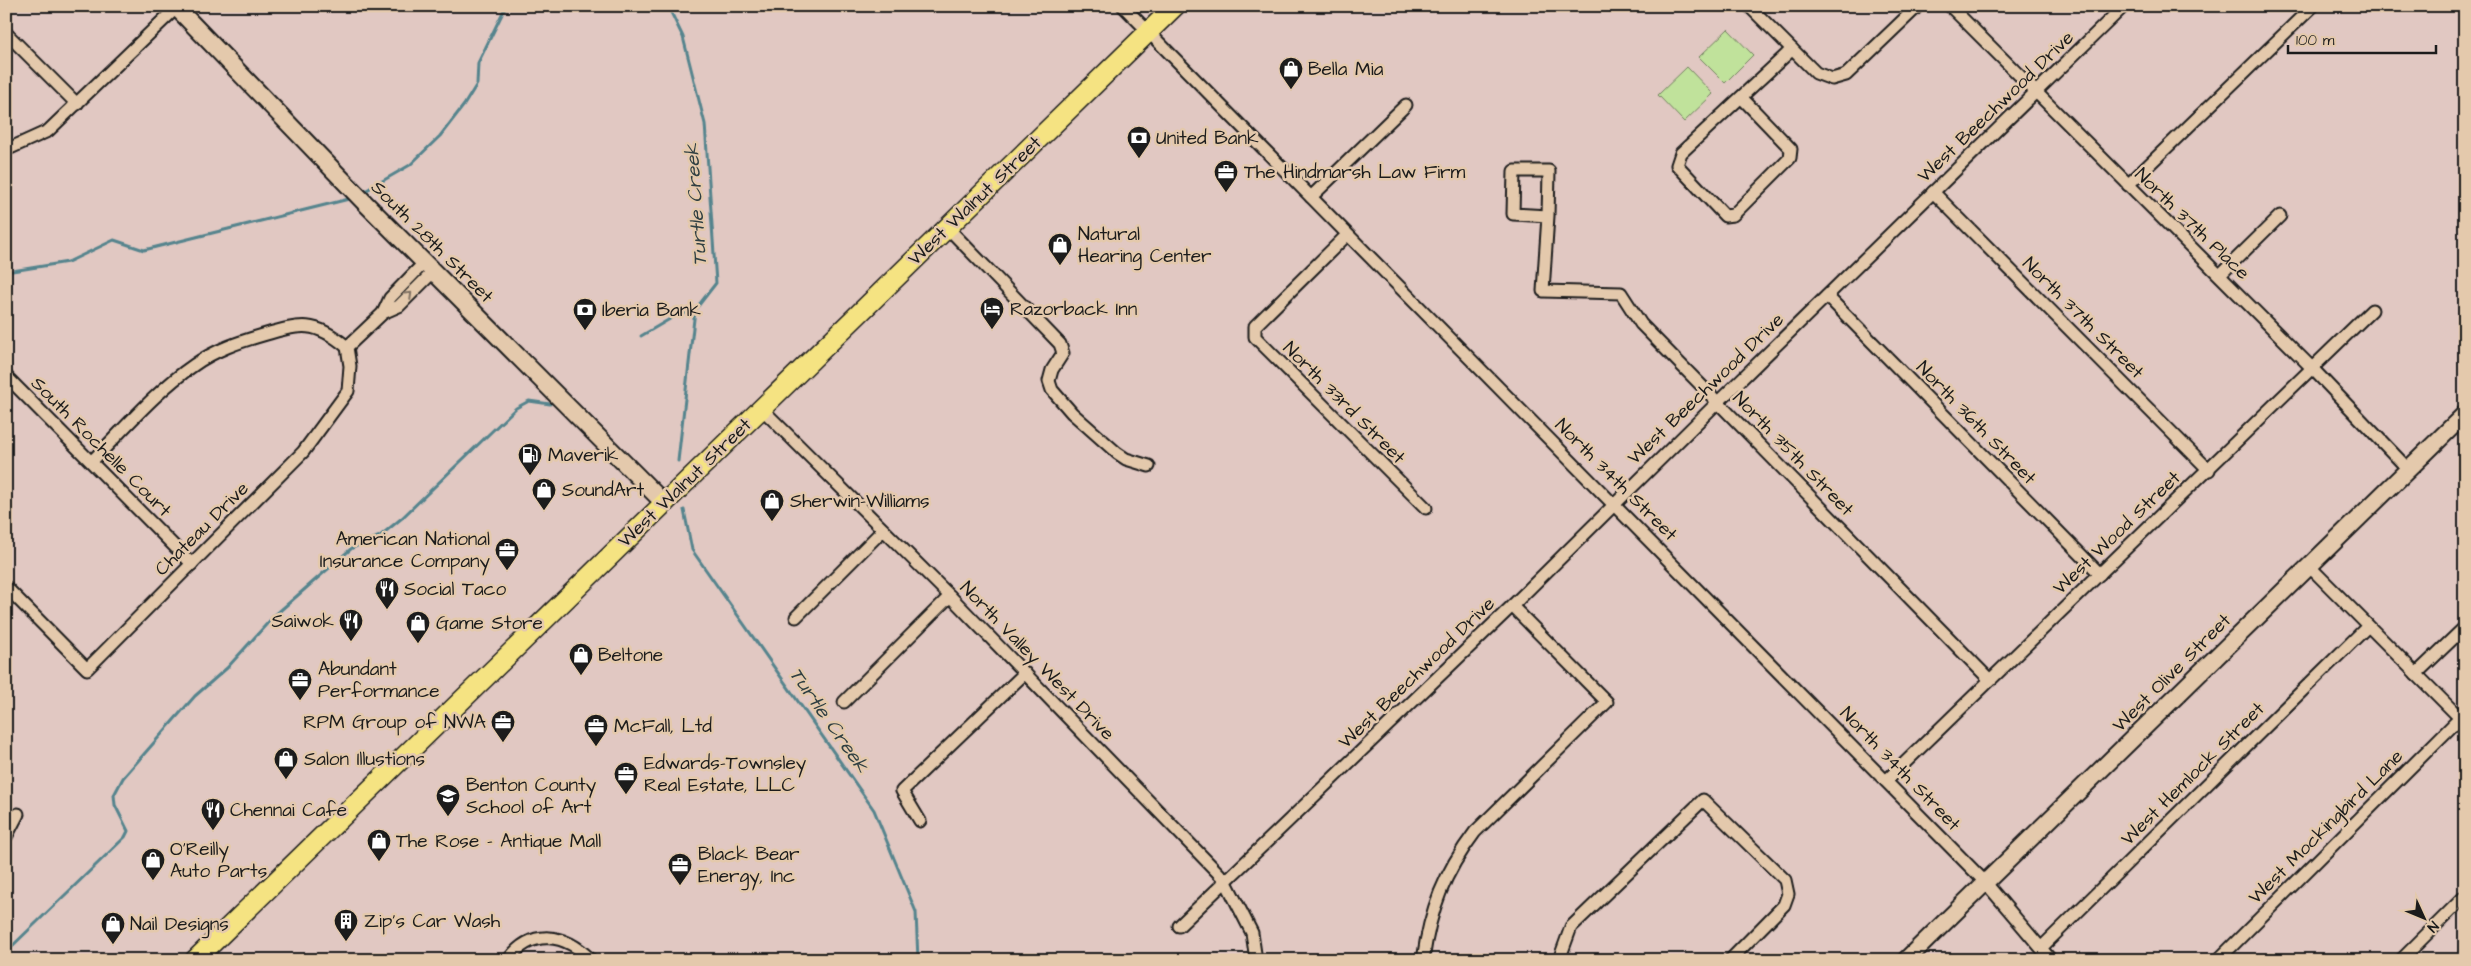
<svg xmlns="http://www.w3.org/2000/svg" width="2471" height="966" font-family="'Architects Daughter',sans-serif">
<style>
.green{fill:#c0e29b;stroke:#6e7f5c}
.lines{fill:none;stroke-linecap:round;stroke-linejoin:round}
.stream{stroke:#55848d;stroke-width:3}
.street-casing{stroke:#1c1c1c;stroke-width:15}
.secondary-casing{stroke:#1c1c1c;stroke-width:20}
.primary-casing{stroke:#1c1c1c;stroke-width:22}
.street{stroke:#e4c9ac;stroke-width:11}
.secondary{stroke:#e4c9ac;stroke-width:16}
.primary{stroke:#f5e382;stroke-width:19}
.oneway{stroke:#807264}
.labels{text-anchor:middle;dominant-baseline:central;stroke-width:5;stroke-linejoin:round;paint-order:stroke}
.poi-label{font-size:19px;fill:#1c1c1c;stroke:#e4c9ac;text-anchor:start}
.street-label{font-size:19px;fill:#1c1c1c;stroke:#e4c9ac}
.water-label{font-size:20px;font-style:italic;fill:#2f3f42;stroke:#e4c9ac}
</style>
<rect width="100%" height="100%" fill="#e1c8c2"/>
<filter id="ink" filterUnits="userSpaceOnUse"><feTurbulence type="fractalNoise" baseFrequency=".02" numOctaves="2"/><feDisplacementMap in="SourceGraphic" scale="10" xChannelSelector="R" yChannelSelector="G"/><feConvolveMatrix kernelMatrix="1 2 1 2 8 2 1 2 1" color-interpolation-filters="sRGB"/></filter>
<g filter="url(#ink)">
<g class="green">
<polygon points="1728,29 1753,55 1725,83 1699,57"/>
<polygon points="1687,67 1713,94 1684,122 1658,95"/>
</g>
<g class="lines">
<g class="stream">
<polyline points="668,6 683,37 705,124 716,283 695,310 678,461"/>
<polyline points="365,191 410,165 440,136 464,105 477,84 478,63 506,6"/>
<polyline points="6,272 68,262 114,240 144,250 349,199"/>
<polyline points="641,336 675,316 695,310"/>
<polyline points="684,510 692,550 874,810 916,912 918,960"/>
<polyline points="6,952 125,837 128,831 115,805 114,795 123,778 195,696 227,668 274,616 352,548 380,536 402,518 516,408 529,401 550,404"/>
</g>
<defs>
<g id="street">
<polyline points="1123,6 1985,882 2051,960"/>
<polyline points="1749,6 1816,73 1832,79 1846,75 1918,6"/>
<polyline points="1950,6 2311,367 2408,469"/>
<polyline points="6,33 77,104"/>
<polyline points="1741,97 1791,149 1790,158 1733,215 1725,216 1677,165 1681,153 1786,55 1792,49"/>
<polyline points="6,150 48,131 176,8"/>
<polyline points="2128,185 2313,6"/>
<polyline points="1933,192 2209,470"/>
<polyline points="1311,197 1406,105"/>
<polyline points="1548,216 1549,171 1514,171 1513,214 1548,216 1543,291 1621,293 1641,324 1990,680"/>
<polyline points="948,228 1060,344 1063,353 1052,370 1049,381 1052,390 1072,413 1117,453 1126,459 1149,466"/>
<polyline points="1347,235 1255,326 1255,337 1426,508"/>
<polyline points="2220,275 2280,216"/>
<polyline points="1827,296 2100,574"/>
<polyline points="383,313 390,298 424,263"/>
<polyline points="6,376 192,564"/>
<polyline points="761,408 950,596 1225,880 1252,933 1256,960"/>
<path d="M92,461C124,429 156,391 194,365C215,350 239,342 263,335C301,324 315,320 347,347"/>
<polyline points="2309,566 2465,723"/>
<polyline points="6,587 87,669 303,452 348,391 350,366 347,347 383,313 399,306 433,272"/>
<polyline points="796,617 883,530"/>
<polyline points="2416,674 2465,627"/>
<polyline points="844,702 950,596"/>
<polyline points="1886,781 2372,310"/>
<polyline points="920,821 902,791 1025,673"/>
<polyline points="6,837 18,814"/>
<polyline points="1179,926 1512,606 1718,402 2124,6"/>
<polyline points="2042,947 2368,626"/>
<path d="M508,960C532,928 565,933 591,960"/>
<path d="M1423,960C1430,910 1444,873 1475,832L1607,702L1512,606"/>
<polyline points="1559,960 1571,927 1703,800 1785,880 1788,894 1784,905 1730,960"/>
<polyline points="2218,960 2460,718"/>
<polyline points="2401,960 2465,896"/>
</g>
<g id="secondary">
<polyline points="175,6 366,204 665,504"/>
<polyline points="1906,960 2465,414"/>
</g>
<polyline id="primary" points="195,960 1175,6"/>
</defs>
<use href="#street" class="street-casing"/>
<use href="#secondary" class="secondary-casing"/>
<use href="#primary" class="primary-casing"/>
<use href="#street" class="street"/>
<use href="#secondary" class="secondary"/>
<use href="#primary" class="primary"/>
</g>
<defs><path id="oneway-chevron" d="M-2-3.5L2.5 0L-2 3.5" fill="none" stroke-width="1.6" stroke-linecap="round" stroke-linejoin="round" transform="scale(1.25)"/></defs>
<use class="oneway" href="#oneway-chevron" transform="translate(409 295) rotate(-44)"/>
</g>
<defs>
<symbol id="shop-pin" viewBox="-11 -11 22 30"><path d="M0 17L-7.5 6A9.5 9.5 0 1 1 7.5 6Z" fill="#1c1c1c" stroke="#e4c9ac"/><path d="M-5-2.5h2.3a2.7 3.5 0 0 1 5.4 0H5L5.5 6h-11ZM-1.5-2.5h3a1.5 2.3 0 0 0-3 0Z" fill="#fff"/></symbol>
<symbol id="bank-pin" viewBox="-11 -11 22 30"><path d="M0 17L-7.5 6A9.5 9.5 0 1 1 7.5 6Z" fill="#1c1c1c" stroke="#e4c9ac"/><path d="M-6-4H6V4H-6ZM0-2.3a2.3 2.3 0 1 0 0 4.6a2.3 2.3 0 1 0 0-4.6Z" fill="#fff"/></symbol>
<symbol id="office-pin" viewBox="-11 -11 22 30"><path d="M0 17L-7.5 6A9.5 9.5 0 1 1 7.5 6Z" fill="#1c1c1c" stroke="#e4c9ac"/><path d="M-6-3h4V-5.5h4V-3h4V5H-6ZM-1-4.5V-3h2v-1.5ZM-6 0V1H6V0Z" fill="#fff"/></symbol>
<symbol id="hotel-pin" viewBox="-11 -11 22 30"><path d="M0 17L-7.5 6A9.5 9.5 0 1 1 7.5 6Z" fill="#1c1c1c" stroke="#e4c9ac"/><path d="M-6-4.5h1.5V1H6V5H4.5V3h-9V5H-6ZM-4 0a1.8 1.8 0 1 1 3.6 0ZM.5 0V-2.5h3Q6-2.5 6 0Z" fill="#fff"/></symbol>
<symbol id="fuel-pin" viewBox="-11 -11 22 30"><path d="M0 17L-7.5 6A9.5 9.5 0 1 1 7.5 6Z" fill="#1c1c1c" stroke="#e4c9ac"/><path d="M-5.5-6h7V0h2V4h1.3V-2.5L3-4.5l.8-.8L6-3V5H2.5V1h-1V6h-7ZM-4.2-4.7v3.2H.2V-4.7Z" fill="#fff"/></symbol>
<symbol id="restaurant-pin" viewBox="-11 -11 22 30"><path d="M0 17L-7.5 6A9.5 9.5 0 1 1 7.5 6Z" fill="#1c1c1c" stroke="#e4c9ac"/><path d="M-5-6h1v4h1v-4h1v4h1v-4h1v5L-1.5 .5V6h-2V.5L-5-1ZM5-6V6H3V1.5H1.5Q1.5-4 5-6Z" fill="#fff"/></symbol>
<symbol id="school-pin" viewBox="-11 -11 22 30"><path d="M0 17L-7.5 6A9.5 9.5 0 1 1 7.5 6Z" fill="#1c1c1c" stroke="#e4c9ac"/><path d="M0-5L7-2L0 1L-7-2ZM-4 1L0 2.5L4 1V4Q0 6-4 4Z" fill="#fff"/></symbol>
<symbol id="building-pin" viewBox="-11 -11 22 30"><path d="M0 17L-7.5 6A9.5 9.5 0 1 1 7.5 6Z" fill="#1c1c1c" stroke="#e4c9ac"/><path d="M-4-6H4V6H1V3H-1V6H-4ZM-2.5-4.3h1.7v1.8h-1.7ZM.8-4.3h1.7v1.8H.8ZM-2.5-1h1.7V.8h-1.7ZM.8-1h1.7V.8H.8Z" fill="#fff"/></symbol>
</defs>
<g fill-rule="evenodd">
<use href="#shop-pin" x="1277" y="55" width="28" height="38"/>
<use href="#bank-pin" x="1125" y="124" width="28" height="38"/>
<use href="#office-pin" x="1212" y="158" width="28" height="38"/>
<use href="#shop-pin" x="1046" y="231" width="28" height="38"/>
<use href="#hotel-pin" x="978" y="295" width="28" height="38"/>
<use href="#bank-pin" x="571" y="296" width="28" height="38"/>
<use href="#fuel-pin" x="516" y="441" width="28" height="38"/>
<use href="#shop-pin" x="530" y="476" width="28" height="38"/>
<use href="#shop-pin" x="758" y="487" width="28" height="38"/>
<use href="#office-pin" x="493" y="536" width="28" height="38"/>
<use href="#restaurant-pin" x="373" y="575" width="28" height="38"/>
<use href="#restaurant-pin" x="337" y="607" width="28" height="38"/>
<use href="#shop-pin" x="404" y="609" width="28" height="38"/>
<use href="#shop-pin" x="567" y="641" width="28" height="38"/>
<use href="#office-pin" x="286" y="666" width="28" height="38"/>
<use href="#office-pin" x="489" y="708" width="28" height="38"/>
<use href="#office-pin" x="582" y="712" width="28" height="38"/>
<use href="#shop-pin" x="272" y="745" width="28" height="38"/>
<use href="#office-pin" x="612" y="760" width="28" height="38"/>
<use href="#school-pin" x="434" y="782" width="28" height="38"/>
<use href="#restaurant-pin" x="199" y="796" width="28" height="38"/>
<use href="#shop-pin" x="365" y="827" width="28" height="38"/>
<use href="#shop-pin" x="139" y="846" width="28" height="38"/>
<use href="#office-pin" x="666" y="851" width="28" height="38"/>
<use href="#building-pin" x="332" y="907" width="28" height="38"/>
<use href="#shop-pin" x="99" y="910" width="28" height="38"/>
</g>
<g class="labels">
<g class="poi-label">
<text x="1308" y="69">Bella Mia</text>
<text x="1156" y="138">United Bank</text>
<text x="1244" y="172">The Hindmarsh Law Firm</text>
<text x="1078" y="234">Natural<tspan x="1078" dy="22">Hearing Center</tspan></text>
<text x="1010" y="309">Razorback Inn</text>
<text x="602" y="310">Iberia Bank</text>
<text x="548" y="455">Maverik</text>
<text x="562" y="490">SoundArt</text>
<text x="790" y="501">Sherwin-Williams</text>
<text x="490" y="539" text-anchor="end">American National<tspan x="490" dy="22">Insurance Company</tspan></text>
<text x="404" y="589">Social Taco</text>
<text x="334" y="621" text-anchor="end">Saiwok</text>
<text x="436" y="623">Game Store</text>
<text x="598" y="655">Beltone</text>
<text x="318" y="669">Abundant<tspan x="318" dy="22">Performance</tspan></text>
<text x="486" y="722" text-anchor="end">RPM Group of NWA</text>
<text x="614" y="726">McFall, Ltd</text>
<text x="304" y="759">Salon Illustions</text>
<text x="644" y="763">Edwards-Townsley<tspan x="644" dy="22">Real Estate, LLC</tspan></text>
<text x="466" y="785">Benton County<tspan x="466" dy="22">School of Art</tspan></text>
<text x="230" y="810">Chennai Cafe</text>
<text x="396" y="841">The Rose - Antique Mall</text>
<text x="170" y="849">O'Reilly<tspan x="170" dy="22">Auto Parts</tspan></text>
<text x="698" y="854">Black Bear<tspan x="698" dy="22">Energy, Inc</tspan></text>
<text x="364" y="921">Zip's Car Wash</text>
<text x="130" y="924">Nail Designs</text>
</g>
<g class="street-label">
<text transform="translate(1996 107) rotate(-44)">West Beechwood Drive</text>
<text transform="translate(975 201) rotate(-44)">West Walnut Street</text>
<text transform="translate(2192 224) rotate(44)">North 37th Place</text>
<text transform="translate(432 242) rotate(45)">South 28th Street</text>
<text transform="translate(2083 318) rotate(45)">North 37th Street</text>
<text transform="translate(1706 389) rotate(-44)">West Beechwood Drive</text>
<text transform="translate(1344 403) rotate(45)">North 33rd Street</text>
<text transform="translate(1976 423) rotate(46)">North 36th Street</text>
<text transform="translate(101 447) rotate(45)">South Rochelle Court</text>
<text transform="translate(1793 454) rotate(46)">North 35th Street</text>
<text transform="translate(1616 480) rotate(45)">North 34th Street</text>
<text transform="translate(685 483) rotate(-44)">West Walnut Street</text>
<text transform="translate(202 529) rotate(-45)">Chateau Drive</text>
<text transform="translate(2117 533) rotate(-44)">West Wood Street</text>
<text transform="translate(1037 661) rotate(46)">North Valley West Drive</text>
<text transform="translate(1417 673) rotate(-44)">West Beechwood Drive</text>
<text transform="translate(2172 673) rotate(-45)">West Olive Street</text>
<text transform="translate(1900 769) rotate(46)">North 34th Street</text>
<text transform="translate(2193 774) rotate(-45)">West Hemlock Street</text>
<text transform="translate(2326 827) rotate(-45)">West Mockingbird Lane</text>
</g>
<g class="water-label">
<text transform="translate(696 205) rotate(-94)">Turtle Creek</text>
<text transform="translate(829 720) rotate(55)">Turtle Creek</text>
</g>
</g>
<rect width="2471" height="966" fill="none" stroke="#e4c9ac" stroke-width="25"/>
<rect x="12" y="12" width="2446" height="941" fill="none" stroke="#1c1c1c" stroke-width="2" filter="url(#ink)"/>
<g transform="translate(2424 918) rotate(134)" stroke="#e4c9ac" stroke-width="4" paint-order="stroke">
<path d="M0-4L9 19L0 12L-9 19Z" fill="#1c1c1c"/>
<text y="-8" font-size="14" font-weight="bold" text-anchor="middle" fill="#1c1c1c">N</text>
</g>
<path d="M2288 45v8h148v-8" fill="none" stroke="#1c1c1c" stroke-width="2.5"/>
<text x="2296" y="45" font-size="15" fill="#1c1c1c" stroke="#e4c9ac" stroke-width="4" paint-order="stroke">100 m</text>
</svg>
